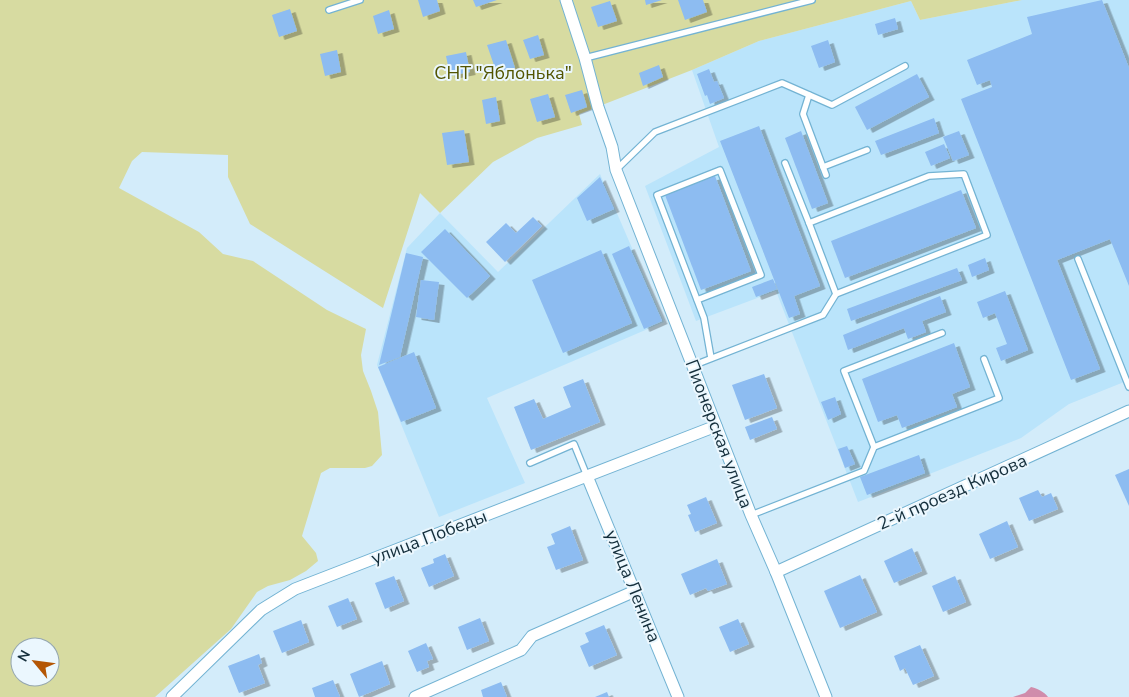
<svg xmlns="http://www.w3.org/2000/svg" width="1129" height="697" font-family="'Nunito Sans',sans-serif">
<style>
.built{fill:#bae4fb}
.green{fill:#d7dba1;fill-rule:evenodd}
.water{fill:#d08cab}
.building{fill:#8dbcf1;filter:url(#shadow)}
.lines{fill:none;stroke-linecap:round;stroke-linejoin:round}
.lane-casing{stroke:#73b3d3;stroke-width:8}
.street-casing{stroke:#73b3d3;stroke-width:13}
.lane{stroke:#fff;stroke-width:5.5}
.street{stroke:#fff;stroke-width:11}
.labels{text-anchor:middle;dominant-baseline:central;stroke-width:4;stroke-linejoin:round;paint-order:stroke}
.park-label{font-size:18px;fill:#525400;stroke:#ebf7fe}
.street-label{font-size:18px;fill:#142e3b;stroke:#ebf7fe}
</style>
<defs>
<filter id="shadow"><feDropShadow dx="5.5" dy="3" stdDeviation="0" flood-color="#0004"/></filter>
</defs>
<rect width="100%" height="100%" fill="#d3ecfa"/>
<g class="built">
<polygon points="1022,0 1129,0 1129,380 1069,404 1021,438 858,502 776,291 696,321 645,186 719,147 692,70 759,41 911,1 920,20"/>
<polygon points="600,174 664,322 487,398 525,483 439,517 377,365 407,248 440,213 498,272"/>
</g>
<path class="green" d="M0,0H1022L920,20L911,1L759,41L692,70L579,114L582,125L537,138L493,162L440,213L420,193L383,308L250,224L228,177V155L142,152L132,161L119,188L199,232L223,254L253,261L327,310L366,329L361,355L363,371L371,391L378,412L382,455L372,466L365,468H330L321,473L302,536L316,553L318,561L306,571L290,580L268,586L257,592L231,629L155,697H0ZM20,647H50V677H20Z"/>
<path class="water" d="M1031,687C1036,688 1045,692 1048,697H1013L1025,693Z"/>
<g class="building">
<polygon points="418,0 437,0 440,11 423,17"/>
<polygon points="473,0 497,0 476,7"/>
<polygon points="645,0 662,0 646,5"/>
<polygon points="678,0 703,0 707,12 685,20"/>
<polygon points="1102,0 1129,68 1129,286 1110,239 1057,260 1100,369 1071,380 961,99 992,87 990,80 977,85 967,60 1032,34 1027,17"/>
<polygon points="610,1 617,21 598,27 591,7"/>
<polygon points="290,9 297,31 279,37 272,15"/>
<polygon points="389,10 394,29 378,34 373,16"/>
<polygon points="895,18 898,29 878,35 875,24"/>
<polygon points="538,35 544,55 530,59 523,40"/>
<polygon points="506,40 515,68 497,74 487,45"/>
<polygon points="828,40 835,62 819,68 811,46"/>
<polygon points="337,50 341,72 325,76 320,54"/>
<polygon points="466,52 470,72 450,76 446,56"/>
<polygon points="659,65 663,77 643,86 639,73"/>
<polygon points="709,69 714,82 717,81 724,98 710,104 707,95 705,96 697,74"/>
<polygon points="917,74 929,97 867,130 855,107"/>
<polygon points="582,90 587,107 571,113 565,95"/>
<polygon points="548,94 555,117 537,122 530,99"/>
<polygon points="496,97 500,121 486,124 482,100"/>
<polygon points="934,118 939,133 881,155 875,141"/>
<polygon points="759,126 820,286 794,296 800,314 789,318 720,141"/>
<polygon points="464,130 469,162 447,165 442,133"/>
<polygon points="801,131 828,203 812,209 785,138"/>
<polygon points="959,131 969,155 953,161 943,137"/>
<polygon points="944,144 950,158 931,166 925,152"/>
<polygon points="715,176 751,271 701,290 665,195"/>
<polygon points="600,177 614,209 587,221 577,198"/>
<polygon points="961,190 976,228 845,278 831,241"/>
<polygon points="533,217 542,226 505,262 486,242 506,223 516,233"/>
<polygon points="445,229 490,276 467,298 421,252"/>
<polygon points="629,246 662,321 644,329 612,254"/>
<polygon points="601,250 632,323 563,353 532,280"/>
<polygon points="406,253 423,257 400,357 379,365"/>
<polygon points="985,258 989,270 972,277 968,265"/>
<polygon points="957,268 962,280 851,321 847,309"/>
<polygon points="773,279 777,289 756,297 752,287"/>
<polygon points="421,280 439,282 434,320 416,317"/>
<polygon points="1005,291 1028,350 1001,361 996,348 1007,344 995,313 983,318 977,302"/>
<polygon points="940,296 946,312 922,321 926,332 908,339 904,328 848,350 843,335"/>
<polygon points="954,343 970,387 952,394 957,407 902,428 897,415 878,422 862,379"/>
<polygon points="414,352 436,408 401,422 378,367"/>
<polygon points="764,374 777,408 745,420 732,385"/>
<polygon points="583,379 600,422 531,450 514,407 534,399 543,419 571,407 563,387"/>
<polygon points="835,397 841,414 828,420 821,402"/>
<polygon points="772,417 777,429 750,440 745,427"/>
<polygon points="847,446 855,464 845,468 838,449"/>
<polygon points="919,455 925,473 867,495 860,477"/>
<polygon points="1129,469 1129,506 1115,475"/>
<polygon points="1038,490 1042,497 1051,493 1058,509 1029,521 1019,498"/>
<polygon points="706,497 717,523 695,532 688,515 691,514 687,505"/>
<polygon points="1007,521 1018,547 990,559 979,534"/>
<polygon points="570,526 583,560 556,570 547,547 555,544 551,534"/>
<polygon points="912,548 922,571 894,583 884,561"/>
<polygon points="445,554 454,576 429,587 421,568 434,563 433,559"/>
<polygon points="717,559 727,584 708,591 706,588 690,595 681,574"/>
<polygon points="860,575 877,612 840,628 824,591"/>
<polygon points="394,576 404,601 385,609 375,583"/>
<polygon points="955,576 966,602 943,612 932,586"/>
<polygon points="348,598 357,619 337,627 328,606"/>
<polygon points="480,618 489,641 467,650 458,627"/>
<polygon points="738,619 749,644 730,652 719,627"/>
<polygon points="301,620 309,642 282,653 273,631"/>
<polygon points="604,625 617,655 589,667 580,646 589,642 585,633"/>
<polygon points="426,643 433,659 427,661 429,667 417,672 408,651"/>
<polygon points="920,645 934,676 913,685 905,668 900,671 894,656"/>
<polygon points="259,654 262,663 258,665 265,683 239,693 228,666"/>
<polygon points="382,661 390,684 359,697 350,674"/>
<polygon points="333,680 340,697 315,697 312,688"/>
<polygon points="501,682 507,697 483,697 481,690"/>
<polygon points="607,692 609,697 595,697"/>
</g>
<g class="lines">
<defs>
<g id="lane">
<polyline points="329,10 360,0"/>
<polyline points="585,58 812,0"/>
<polyline points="809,95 803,114 826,175"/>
<polyline points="823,167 867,150"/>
<polyline points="616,170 655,132 782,83 832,105 905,66"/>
<polyline points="809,223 836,294"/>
<polyline points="1078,259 1129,387"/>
<polyline points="697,300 761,275 720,170 657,195 704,318 711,358"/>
<polyline points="692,366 823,315 836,294 987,235 964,174 929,176 809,223 785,163"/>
<polyline points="874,447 844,371 942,333"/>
<polyline points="530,463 574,444 587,476"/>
<polyline points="751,515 864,471 874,447 999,398 984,359"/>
</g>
<g id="street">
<polyline points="566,0 585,58 598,107 612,147 616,170 751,515 776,572 826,697"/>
<polyline points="587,476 678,697"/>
<polyline points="776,572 1129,411"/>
<polyline points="172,697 261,610 295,589 716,426"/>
<polyline points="415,697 521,650 532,636 635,591"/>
</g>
</defs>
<use href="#lane" class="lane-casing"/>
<use href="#street" class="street-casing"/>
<use href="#lane" class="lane"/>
<use href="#street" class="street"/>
</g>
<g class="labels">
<g class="park-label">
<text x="503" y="73">СНТ "Яблонька"</text>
</g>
<g class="street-label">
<text transform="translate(719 434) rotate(69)">Пионерская улица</text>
<text transform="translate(952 492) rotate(-24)">2-й проезд Кирова</text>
<text transform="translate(429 537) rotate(-21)">улица Победы</text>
<text transform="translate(633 586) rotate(68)">улица Ленина</text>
</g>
</g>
<g transform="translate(35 662) rotate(299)"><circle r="24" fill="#ebf7fe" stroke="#95a7b0"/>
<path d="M0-4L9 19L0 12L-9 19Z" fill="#b45604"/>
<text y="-8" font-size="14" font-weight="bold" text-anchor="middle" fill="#142e3b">N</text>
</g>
</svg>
